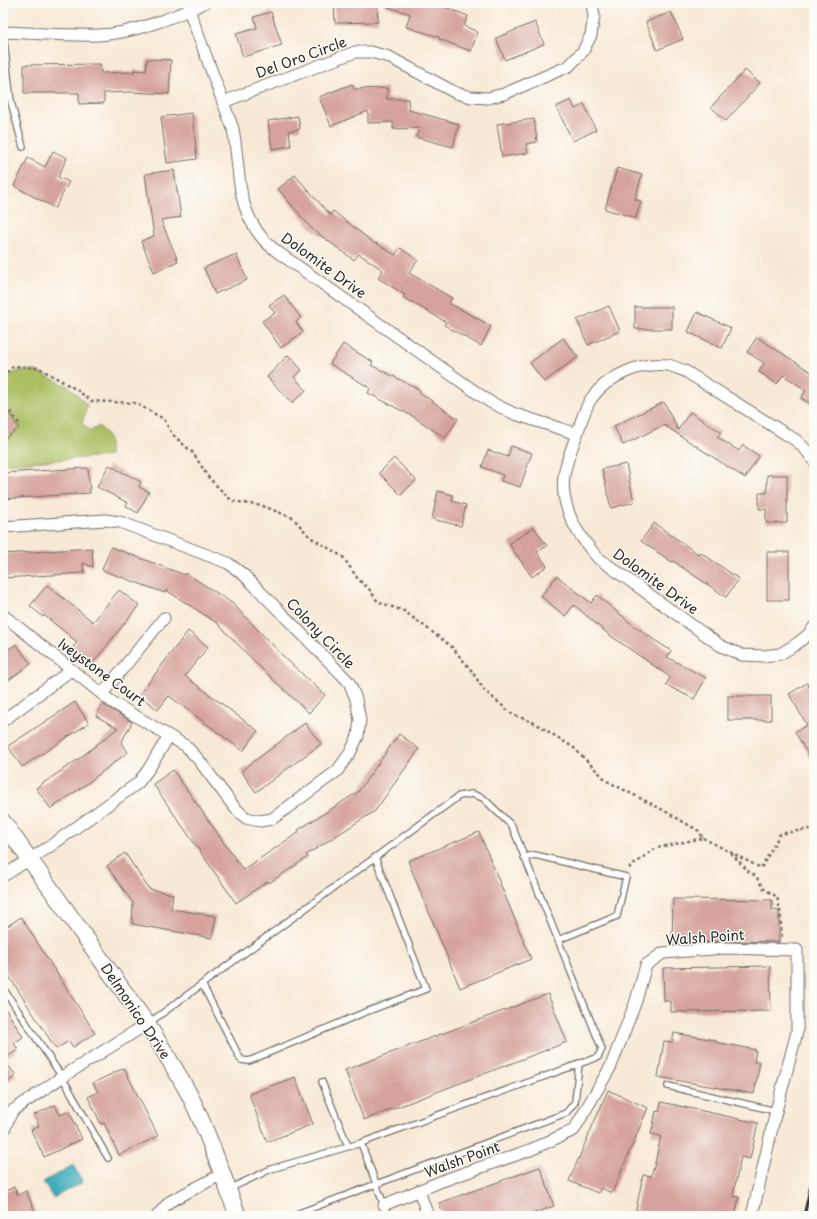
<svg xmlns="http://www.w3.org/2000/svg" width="817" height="1219" font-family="'Playpen Sans',sans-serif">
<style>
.green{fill:#acbf63;stroke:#6c7547}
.water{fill:#3eacbb;stroke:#346c73}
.building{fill:#d5a39b}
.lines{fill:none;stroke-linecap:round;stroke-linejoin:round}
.lane-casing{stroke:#736e67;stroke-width:8}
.street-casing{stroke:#736e67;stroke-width:13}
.secondary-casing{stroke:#736e67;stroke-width:18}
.path{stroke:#736e67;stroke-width:2.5;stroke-dasharray:3 3;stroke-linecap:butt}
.lane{stroke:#fff;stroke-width:5.5}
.street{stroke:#fff;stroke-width:11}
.secondary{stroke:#fff;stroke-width:16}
.rail{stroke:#2b2b2b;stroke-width:3}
.labels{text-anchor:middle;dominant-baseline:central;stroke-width:3;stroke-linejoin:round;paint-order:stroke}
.street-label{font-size:14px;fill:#2b2b2b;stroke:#fdfcf7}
</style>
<rect width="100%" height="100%" fill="#fdfcf7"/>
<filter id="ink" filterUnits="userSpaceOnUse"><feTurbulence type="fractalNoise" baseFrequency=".025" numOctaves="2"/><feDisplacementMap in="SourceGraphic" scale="8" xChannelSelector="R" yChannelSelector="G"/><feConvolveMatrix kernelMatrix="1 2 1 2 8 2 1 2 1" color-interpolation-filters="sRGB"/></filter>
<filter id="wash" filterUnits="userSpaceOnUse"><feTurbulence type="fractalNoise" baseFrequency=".012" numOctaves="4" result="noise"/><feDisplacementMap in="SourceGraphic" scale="16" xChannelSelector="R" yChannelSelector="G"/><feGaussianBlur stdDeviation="0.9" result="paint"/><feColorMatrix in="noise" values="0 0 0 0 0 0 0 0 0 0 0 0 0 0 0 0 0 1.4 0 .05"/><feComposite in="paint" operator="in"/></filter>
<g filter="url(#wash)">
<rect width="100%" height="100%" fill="#f8e9d6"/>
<path class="green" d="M22,370L35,371L68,386L79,396L87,406L82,424L91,431L99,426C111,439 110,440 109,456L3,464V382L12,374Z"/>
<polygon class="water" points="73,1165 83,1182 53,1198 43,1182"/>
<g id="blocks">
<g class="building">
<polygon points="334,3 377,3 378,22 335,23"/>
<polygon points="385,3 435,3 468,16 464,26 478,32 471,51 439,39 439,37 406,27 410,14 385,6"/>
<polygon points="271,12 282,45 243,57 236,34 257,28 254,17"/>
<polygon points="671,12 683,39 657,50 646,22"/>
<polygon points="535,22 544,44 505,60 496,38"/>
<polygon points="147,59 171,60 169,94 130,92 104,93 104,103 79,104 79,93 24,93 24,65 100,64 101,73 134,72 134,70 146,71"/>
<polygon points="745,70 760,83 726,121 711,107"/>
<polygon points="352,84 354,89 387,88 387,99 408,99 409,110 459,124 453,147 416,137 419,128 393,129 393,122 368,123 368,111 331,126 319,97"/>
<polygon points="571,100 575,109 584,104 596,130 573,141 556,107"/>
<polygon points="192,113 197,159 167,163 161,117"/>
<polygon points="298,116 300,129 289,131 291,146 272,149 268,121"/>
<polygon points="534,119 537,142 526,144 528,153 502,157 497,124"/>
<polygon points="53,151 67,158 58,177 69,182 55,208 14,186 28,158 45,167"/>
<polygon points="617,168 642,175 635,199 641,201 636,218 605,209"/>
<polygon points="174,170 181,217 161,220 178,261 154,272 141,241 154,236 145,174"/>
<polygon points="295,175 330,215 333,211 375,244 376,243 395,255 400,248 418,260 409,273 452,298 449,303 491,326 481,346 444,325 446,322 403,297 405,295 378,278 383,270 359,254 354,260 312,229 278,189"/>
<polygon points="236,254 247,280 215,294 204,268"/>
<polygon points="284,295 301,318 296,322 303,332 281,348 262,321 275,313 269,305"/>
<polygon points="609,306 620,331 588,345 577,320"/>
<rect x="635" y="307" width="37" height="22"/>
<polygon points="697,312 731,328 722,348 688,332"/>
<polygon points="757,337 814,374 814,406 801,398 806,390 783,375 777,384 759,372 764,363 747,352"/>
<polygon points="563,338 578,357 544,382 530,363"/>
<polygon points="343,344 373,362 371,365 420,390 419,392 458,419 445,438 414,417 368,393 370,388 330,364"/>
<polygon points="288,355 302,370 294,377 306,390 292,403 267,377"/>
<polygon points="664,402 678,430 690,412 721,432 717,437 739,451 743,445 759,456 745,478 664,425 623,445 614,426"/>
<polygon points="3,405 19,428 3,440"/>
<polygon points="511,446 532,453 520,487 501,481 503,475 482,467 488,450 508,457"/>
<polygon points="394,458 416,480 401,495 379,473"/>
<polygon points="626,464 634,502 611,508 602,469"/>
<polygon points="109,465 141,482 139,487 149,492 138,513 126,506 128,503 97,487"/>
<polygon points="88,468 90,493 3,499 3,473"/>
<polygon points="767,475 787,475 787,523 766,523 766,509 759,509 759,493 767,493"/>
<polygon points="438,491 453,495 452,501 466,505 461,526 432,519"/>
<polygon points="654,523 698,554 700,552 739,579 726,597 673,561 672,562 641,541"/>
<polygon points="534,527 547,546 537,552 547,566 532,577 509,544"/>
<polygon points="111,547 185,575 186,573 232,603 286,659 325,695 309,713 261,668 217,623 166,590 165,593 102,570"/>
<polygon points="92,548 93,567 83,563 84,573 3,578 3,554"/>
<rect x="767" y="552" width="22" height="48"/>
<polygon points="557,576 591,603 597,595 634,626 671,651 667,657 706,678 694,699 666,685 670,677 608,634 574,605 565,616 541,596"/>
<polygon points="47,585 93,622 119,590 139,605 89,668 69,653 77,642 44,615 43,617 30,606"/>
<polygon points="188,631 208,647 185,676 258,731 243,751 169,696 158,710 139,695"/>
<polygon points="16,644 31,664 3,684 3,653"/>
<polygon points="807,683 814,695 814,765 795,732 807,725 789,694"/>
<rect x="728" y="696" width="43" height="24"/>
<polygon points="75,702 89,723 22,767 8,746"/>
<polygon points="102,704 132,722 121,743 128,752 89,782 51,809 36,788 80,758 118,728 96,716"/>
<polygon points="305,723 321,744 256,792 241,771"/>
<polygon points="399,734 419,749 375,811 306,855 308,857 269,883 268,881 236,903 153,784 173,770 243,870 299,832 298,830 358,792"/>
<polygon points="479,832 531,959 460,988 408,861"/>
<polygon points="125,853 149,889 173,894 171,909 216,916 212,938 132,924 133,903 107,866"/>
<polygon points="673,899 772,900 772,910 779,911 779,942 724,941 692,944 672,943"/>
<polygon points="21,917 95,1033 73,1047 69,1041 56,1049 3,967 3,929"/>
<polygon points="770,966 771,1011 671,1012 671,1001 664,1001 663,968"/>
<polygon points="548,994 567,1042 364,1120 345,1070"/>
<polygon points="3,1005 23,1037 14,1043 18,1050 4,1059 16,1076 3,1085"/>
<polygon points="674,1033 715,1040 715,1042 756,1050 754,1062 760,1062 754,1094 658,1077 664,1041 672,1042"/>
<polygon points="124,1068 158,1136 119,1155 104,1123 101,1124 88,1097 98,1092 93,1083"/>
<polygon points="295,1077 313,1124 267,1142 249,1094"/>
<polygon points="608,1090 648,1108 612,1193 601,1188 598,1193 569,1181"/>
<polygon points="661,1102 758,1123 750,1159 741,1157 739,1166 733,1196 739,1197 735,1216 666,1216 636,1210 643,1175 651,1176 654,1167 661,1136 651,1134 656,1111 659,1112"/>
<polygon points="55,1105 60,1115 69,1111 82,1139 44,1157 31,1130 39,1126 34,1115"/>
<polygon points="540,1167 554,1206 526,1216 443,1216 439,1203"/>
<polygon points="14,1187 18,1195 26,1191 37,1216 3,1216 3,1192"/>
</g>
</g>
</g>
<g filter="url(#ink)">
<use href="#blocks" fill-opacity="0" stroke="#736e67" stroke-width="1"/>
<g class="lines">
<defs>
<g id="lane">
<polyline points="3,32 11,102 23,147"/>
<polyline points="524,857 535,855 626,877 617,916 558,940"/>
<polyline points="202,984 241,1060 249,1061 363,1013 426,989 375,857"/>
<polyline points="3,988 62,1077 108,1158"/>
<polyline points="149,1023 459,796 472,794 483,798 512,826 602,1049 598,1057 361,1143 271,1169 229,1189"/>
<polyline points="322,1082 348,1146"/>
<polyline points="668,1086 776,1111"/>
<polyline points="361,1143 388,1216"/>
<polyline points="300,1216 299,1213 566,1113 575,1102 579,1063"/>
</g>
<g id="street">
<path d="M189,10L233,129C241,170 234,204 263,239C267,244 274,249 279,253L490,402L515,414L577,434"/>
<path d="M3,32C35,33 67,36 99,35C131,34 175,17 204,3"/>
<polyline points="223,102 355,52 371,52 389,57 456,93 471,97 488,98 504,94 569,66 583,51 591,35 594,16 592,3"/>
<path d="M814,461L807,451L797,441L685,371C679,369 673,366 668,365C640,362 607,376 591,399C584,409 579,430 574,442C567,461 560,479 565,500C570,523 583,541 598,558L721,646L742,655L763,656L780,654L795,645L809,634L814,627"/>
<polyline points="3,527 105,520 120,522 228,563 245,576 349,682 356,699 360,720 358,736 350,753 337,771 272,819 260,821 246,818 235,808 198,759 186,746 112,702 3,615"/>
<polyline points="102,694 164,618"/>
<polyline points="4,720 71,670"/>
<polyline points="3,876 49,847 138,783 148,770 169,736"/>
<polyline points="3,1132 12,1111 62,1077 147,1024"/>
<polyline points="419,1191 428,1216"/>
<polyline points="384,1205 442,1181 530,1150 574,1130 611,1066 636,1001 646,965 663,953 724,948 797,950 797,1032 775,1115 752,1216"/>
<polyline points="157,1216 169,1202 222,1174"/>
</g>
<path id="secondary" d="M3,822L147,1024C163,1049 179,1074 192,1100C210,1137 223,1177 238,1216"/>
</defs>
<use href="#lane" class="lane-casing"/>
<use href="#street" class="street-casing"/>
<use href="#secondary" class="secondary-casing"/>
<g class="path">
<polyline points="3,371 5,374 14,366 39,368 77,390 91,401 135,403 164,419 172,434 193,453 209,478 232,501 263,506 293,518 310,537 343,557 358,579 369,589 378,602 404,611 451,646 471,670 484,690 512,714 535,723 574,748 607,781 663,810 699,831 703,838 656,848 629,868"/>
<polyline points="3,402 21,426"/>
<polyline points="703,838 761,868 780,834 814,828"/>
<polyline points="731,853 749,872 756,876 763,888 777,897 780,910 782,939"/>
</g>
<use href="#lane" class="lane"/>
<use href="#street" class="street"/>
<use href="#secondary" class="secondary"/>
<polyline class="rail" points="804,1216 814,1171"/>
</g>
</g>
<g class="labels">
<g class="street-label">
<text transform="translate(301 57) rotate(-20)">Del Oro Circle</text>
<text transform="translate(324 265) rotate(36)">Dolomite Drive</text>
<text transform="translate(656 581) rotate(36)">Dolomite Drive</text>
<text transform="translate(321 633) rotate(46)">Colony Circle</text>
<text transform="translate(102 672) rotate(36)">Iveystone Court</text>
<text transform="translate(705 937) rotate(-4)">Walsh Point</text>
<text transform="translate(136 1011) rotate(56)">Delmonico Drive</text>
<text transform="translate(462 1159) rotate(-20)">Walsh Point</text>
</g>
</g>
<rect width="817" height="1219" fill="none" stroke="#fdfcf7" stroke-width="16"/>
</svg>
